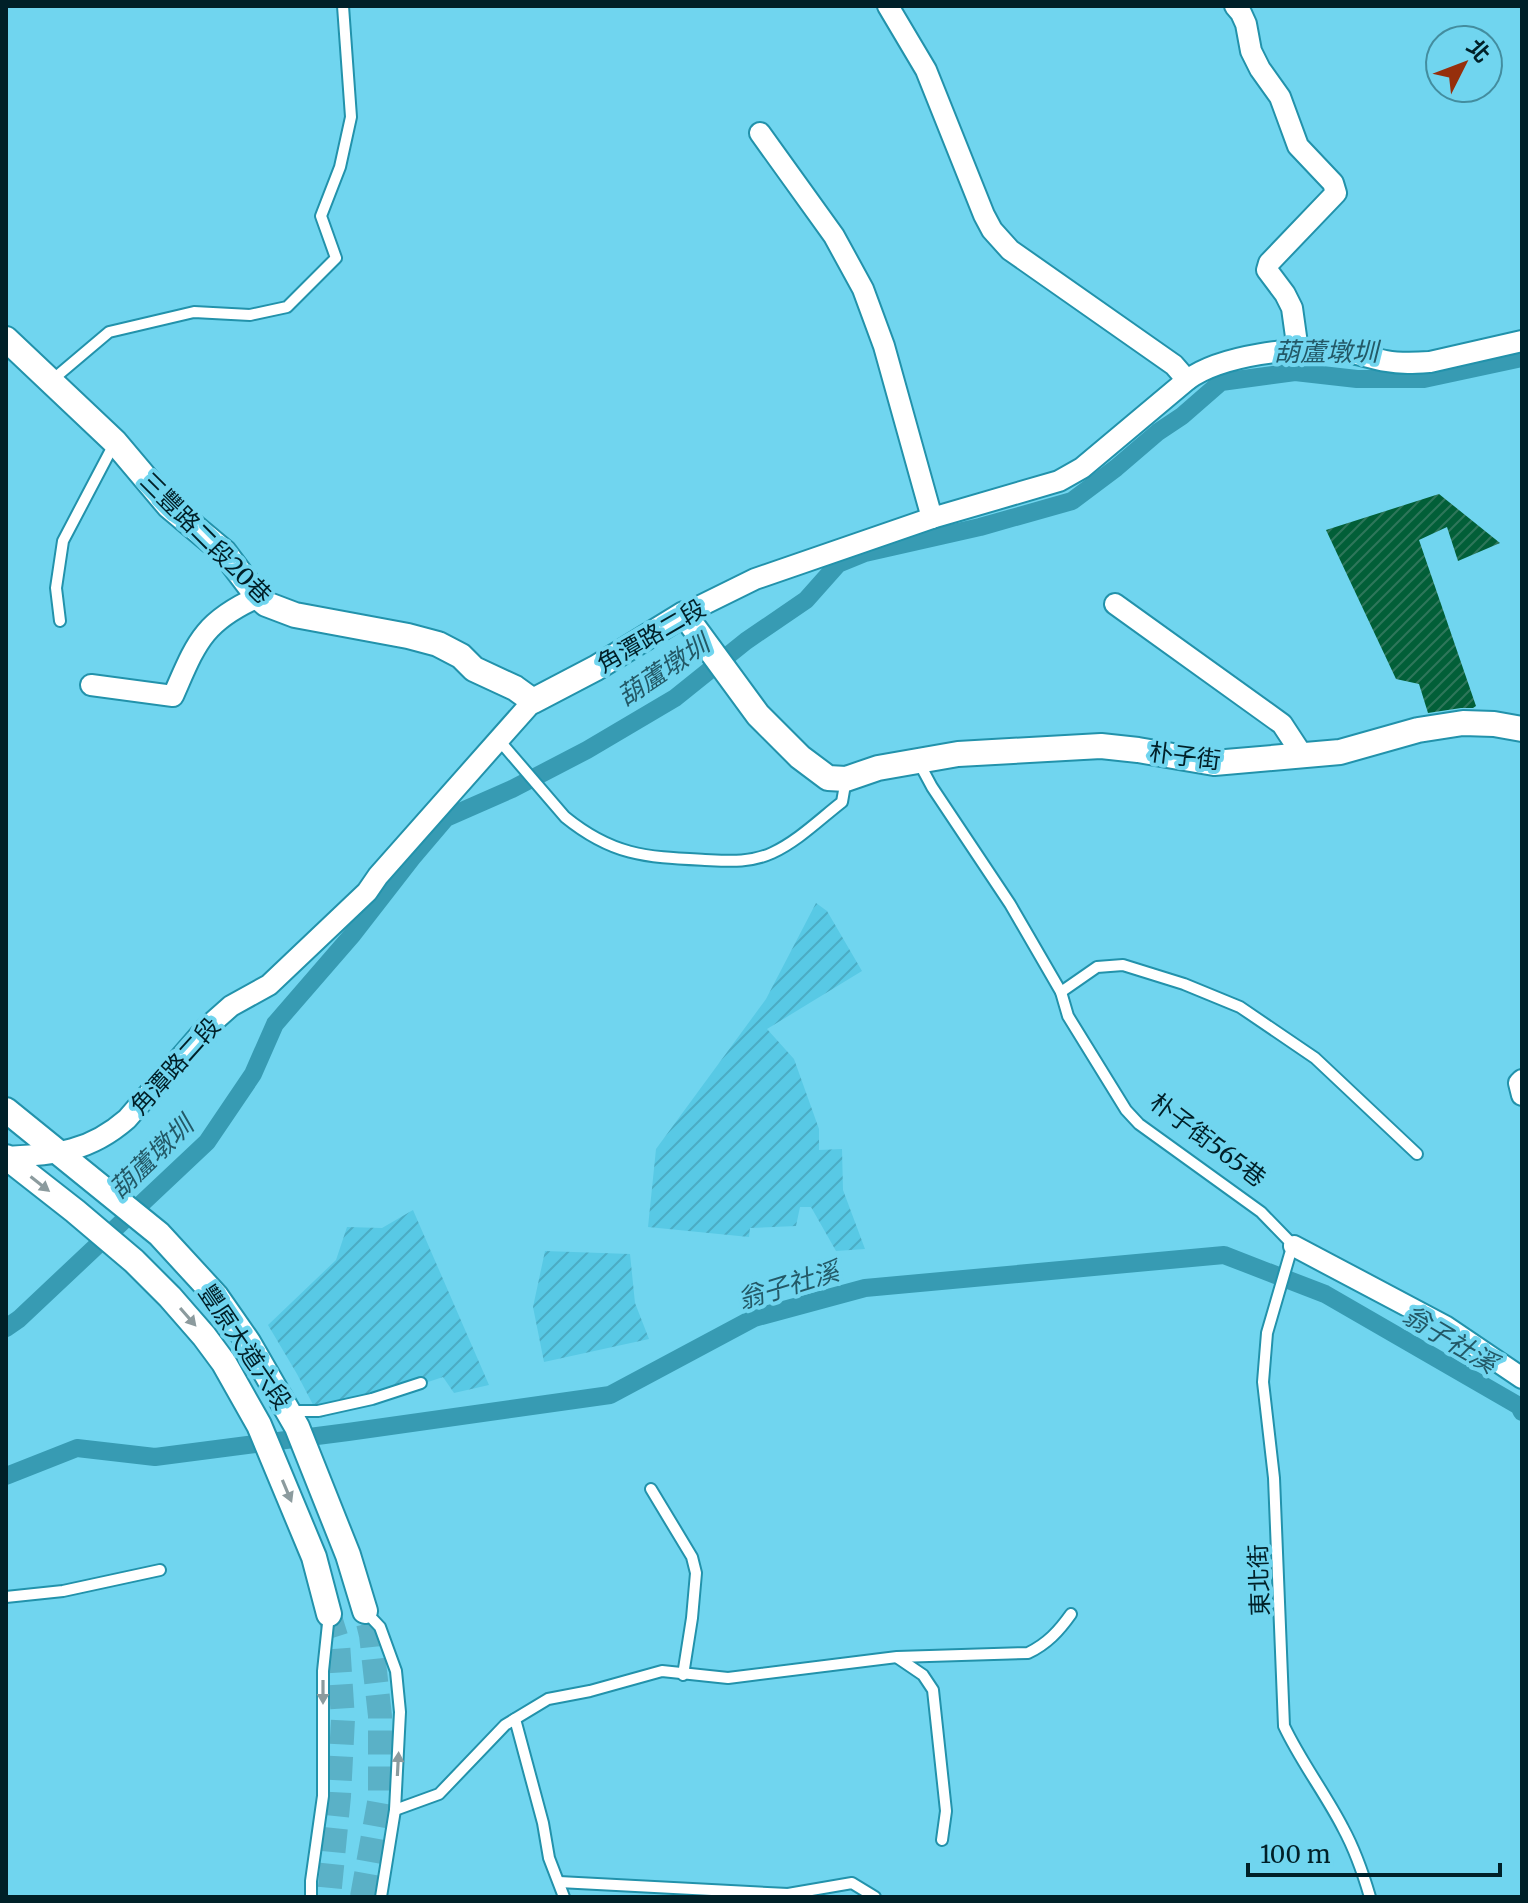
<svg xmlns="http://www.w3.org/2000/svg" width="1528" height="1903" font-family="Merriweather,'Noto Sans TC',serif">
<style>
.industrial{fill:url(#industrial-furrows)}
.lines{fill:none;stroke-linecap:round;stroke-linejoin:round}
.canal{stroke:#379bb3;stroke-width:18}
.building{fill:url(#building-hatch)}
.tertiary-tunnel{stroke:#5ab1c7;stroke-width:24;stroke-dasharray:24 12;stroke-linecap:butt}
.service-casing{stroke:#2292ab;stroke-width:14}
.minor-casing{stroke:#2292ab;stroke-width:24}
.tertiary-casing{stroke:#2292ab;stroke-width:28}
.service{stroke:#fff;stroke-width:10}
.minor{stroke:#fff;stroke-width:20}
.tertiary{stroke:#fff;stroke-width:24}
.oneway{fill:#8c9b9e}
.labels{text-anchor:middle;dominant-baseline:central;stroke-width:8;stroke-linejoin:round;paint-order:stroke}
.street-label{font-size:24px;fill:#002028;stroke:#70d5ef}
.water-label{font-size:26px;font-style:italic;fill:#235967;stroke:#70d5ef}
</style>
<defs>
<pattern id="industrial-furrows" width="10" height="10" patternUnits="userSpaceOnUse" patternTransform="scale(2)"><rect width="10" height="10" fill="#58c9e5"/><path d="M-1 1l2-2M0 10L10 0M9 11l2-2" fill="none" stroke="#4bacc4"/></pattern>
<pattern id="building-hatch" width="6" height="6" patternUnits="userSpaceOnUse" patternTransform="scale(2)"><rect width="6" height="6" fill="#025f38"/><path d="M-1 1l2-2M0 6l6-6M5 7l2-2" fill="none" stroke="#2e765a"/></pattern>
</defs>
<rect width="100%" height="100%" fill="#70d5ef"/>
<g class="industrial">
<polygon points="816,903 827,911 862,971 767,1029 794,1059 819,1129 819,1150 842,1149 843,1190 865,1249 836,1251 811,1207 800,1207 796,1226 750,1228 749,1237 648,1227 656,1149 766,999"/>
<polygon points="413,1210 489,1385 454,1393 443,1377 320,1418 297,1374 268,1325 336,1260 347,1227 382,1228"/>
<polygon points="545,1251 630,1254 635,1303 649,1339 544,1362 533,1307"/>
</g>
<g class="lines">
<g class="canal">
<polyline points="6,1328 19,1319 207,1142 253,1074 275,1024 353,934 412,858 446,818 512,789 587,750 675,698 746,641 806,600 838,564 865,553 980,527 1072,501 1116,468 1158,432 1182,416 1221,382 1295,372 1357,379 1424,379 1522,358"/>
<polyline points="6,1476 77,1448 155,1457 348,1432 610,1395 754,1318 865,1288 1224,1255 1325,1294 1519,1406 1522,1412"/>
</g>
</g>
<polygon class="building" points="1439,494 1500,543 1458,561 1447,527 1419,540 1476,706 1473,708 1461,708 1428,713 1419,684 1396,679 1326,530"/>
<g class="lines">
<g class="tertiary-tunnel">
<polyline points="329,1614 338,1643 343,1719 339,1796 329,1897"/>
<polyline points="362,1897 380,1797 380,1716 371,1635 365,1611"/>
</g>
<defs>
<g id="service">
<polyline points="51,381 109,332 194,312 250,315 287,307 336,258 321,216 340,167 351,117 343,6"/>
<polyline points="60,621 56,588 63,541 114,444"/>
<path d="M498,739L565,817C613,856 646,857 705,860C728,861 750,863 772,853C798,841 820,819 842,802L846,779"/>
<path d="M918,761L932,787L1010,904L1061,992L1068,1016L1126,1110L1139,1124L1261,1212L1294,1246L1290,1254L1267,1333L1263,1382L1274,1478L1284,1726C1301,1762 1325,1793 1343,1828C1355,1850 1363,1873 1370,1897"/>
<polyline points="1061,992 1097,967 1123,965 1184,984 1240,1007 1315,1058 1417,1154"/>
<polyline points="290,1411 318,1411 372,1399 421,1383"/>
<polyline points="651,1489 692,1557 696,1573 692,1618 683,1675"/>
<polyline points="6,1597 63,1591 160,1570"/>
<polyline points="365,1611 380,1627 396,1671 400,1712 395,1810 381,1897"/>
<polyline points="898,1658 923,1675 933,1690 946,1811 942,1840"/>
<polyline points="515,1719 543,1823 549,1858 564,1897"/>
<path d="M395,1810L439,1794L505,1725L548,1699L590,1691L662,1671L728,1678L897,1657L1028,1653C1047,1644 1059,1631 1071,1614"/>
<polyline points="559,1882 788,1894 852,1883 875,1897"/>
<polyline points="311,1897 311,1881 323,1796 323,1671 329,1614"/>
</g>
<g id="minor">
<polyline points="888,6 926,70 984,215 992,230 1010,250 1174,365 1187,380"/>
<polyline points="1235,6 1241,13 1246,24 1251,51 1260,69 1280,97 1298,146 1333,183 1336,193 1269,263 1267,270 1285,294 1292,308 1298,351"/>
<polyline points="760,133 834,236 863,289 884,346 932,518"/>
<polyline points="1115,604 1282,724 1303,756"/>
<path d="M684,614L755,579L932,518L1059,481L1082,468L1187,380C1221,355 1296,346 1338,351C1354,352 1370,358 1386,361C1401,364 1415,363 1430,362L1522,341"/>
<path d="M91,685L173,696C196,644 202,622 258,597"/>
<polyline points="1522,1080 1519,1083 1522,1095"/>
<path d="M6,1157C56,1154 88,1153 127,1119L205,1029L231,1006L269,985L367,892L378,876L533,701"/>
<polyline points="1294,1246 1445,1326 1522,1378"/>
</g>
<g id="tertiary">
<polyline points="6,339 115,442 169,506 224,552 258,597 266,604 295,615 408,636 438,644 461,656 474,669 515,688 533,701 596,668 684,614 758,715 800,757 828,778 846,779 878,768 958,754 1101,746 1138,750 1214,763 1340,752 1418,730 1463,723 1494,724 1522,729"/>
<polyline points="6,1110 159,1234 216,1296 248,1342 297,1427 348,1555 365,1611"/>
<polyline points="6,1157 75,1211 134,1261 170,1297 204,1336 224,1363 259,1425 314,1557 329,1614"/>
</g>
</defs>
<use href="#service" class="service-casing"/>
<use href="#minor" class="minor-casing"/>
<use href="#tertiary" class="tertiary-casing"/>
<use href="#service" class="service"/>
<use href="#minor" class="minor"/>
<use href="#tertiary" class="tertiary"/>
</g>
<defs><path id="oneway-solid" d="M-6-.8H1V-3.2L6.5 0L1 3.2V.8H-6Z" transform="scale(2)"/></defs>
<g class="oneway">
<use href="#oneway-solid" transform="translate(40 1184) rotate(38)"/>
<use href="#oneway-solid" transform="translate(188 1317) rotate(49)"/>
<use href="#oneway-solid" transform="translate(287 1491) rotate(67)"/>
<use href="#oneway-solid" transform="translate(323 1692) rotate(90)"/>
<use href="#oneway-solid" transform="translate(398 1764) rotate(-87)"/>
</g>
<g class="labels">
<g class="street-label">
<text transform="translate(206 538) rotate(45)">三豐路二段20巷</text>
<text transform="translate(651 636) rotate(-30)">角潭路二段</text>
<text transform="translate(1185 756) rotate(7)">朴子街</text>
<text transform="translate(175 1066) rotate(-48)">角潭路二段</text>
<text transform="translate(1208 1140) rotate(37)">朴子街565巷</text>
<text transform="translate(245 1347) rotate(56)">豐原大道六段</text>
<text transform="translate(1259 1580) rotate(-92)">東北街</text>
</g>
<g class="water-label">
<text x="1326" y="351">葫蘆墩圳</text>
<text transform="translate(663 670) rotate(-34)">葫蘆墩圳</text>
<text transform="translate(151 1157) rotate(-44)">葫蘆墩圳</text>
<text transform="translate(788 1285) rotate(-17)">翁子社溪</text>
<text transform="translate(1450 1339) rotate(31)">翁子社溪</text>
</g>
</g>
<rect width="1528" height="1903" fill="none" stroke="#002028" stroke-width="16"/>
<g transform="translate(1464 64) rotate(48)"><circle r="38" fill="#70d5ef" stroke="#438d9f" stroke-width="2"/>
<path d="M0-6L14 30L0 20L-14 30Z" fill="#962f0c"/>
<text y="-12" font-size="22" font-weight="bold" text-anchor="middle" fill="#002028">北</text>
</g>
<path d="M1248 1863v12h252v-12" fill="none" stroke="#002028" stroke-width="4"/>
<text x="1260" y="1863" font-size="24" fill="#002028" stroke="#70d5ef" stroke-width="6" paint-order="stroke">100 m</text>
</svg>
